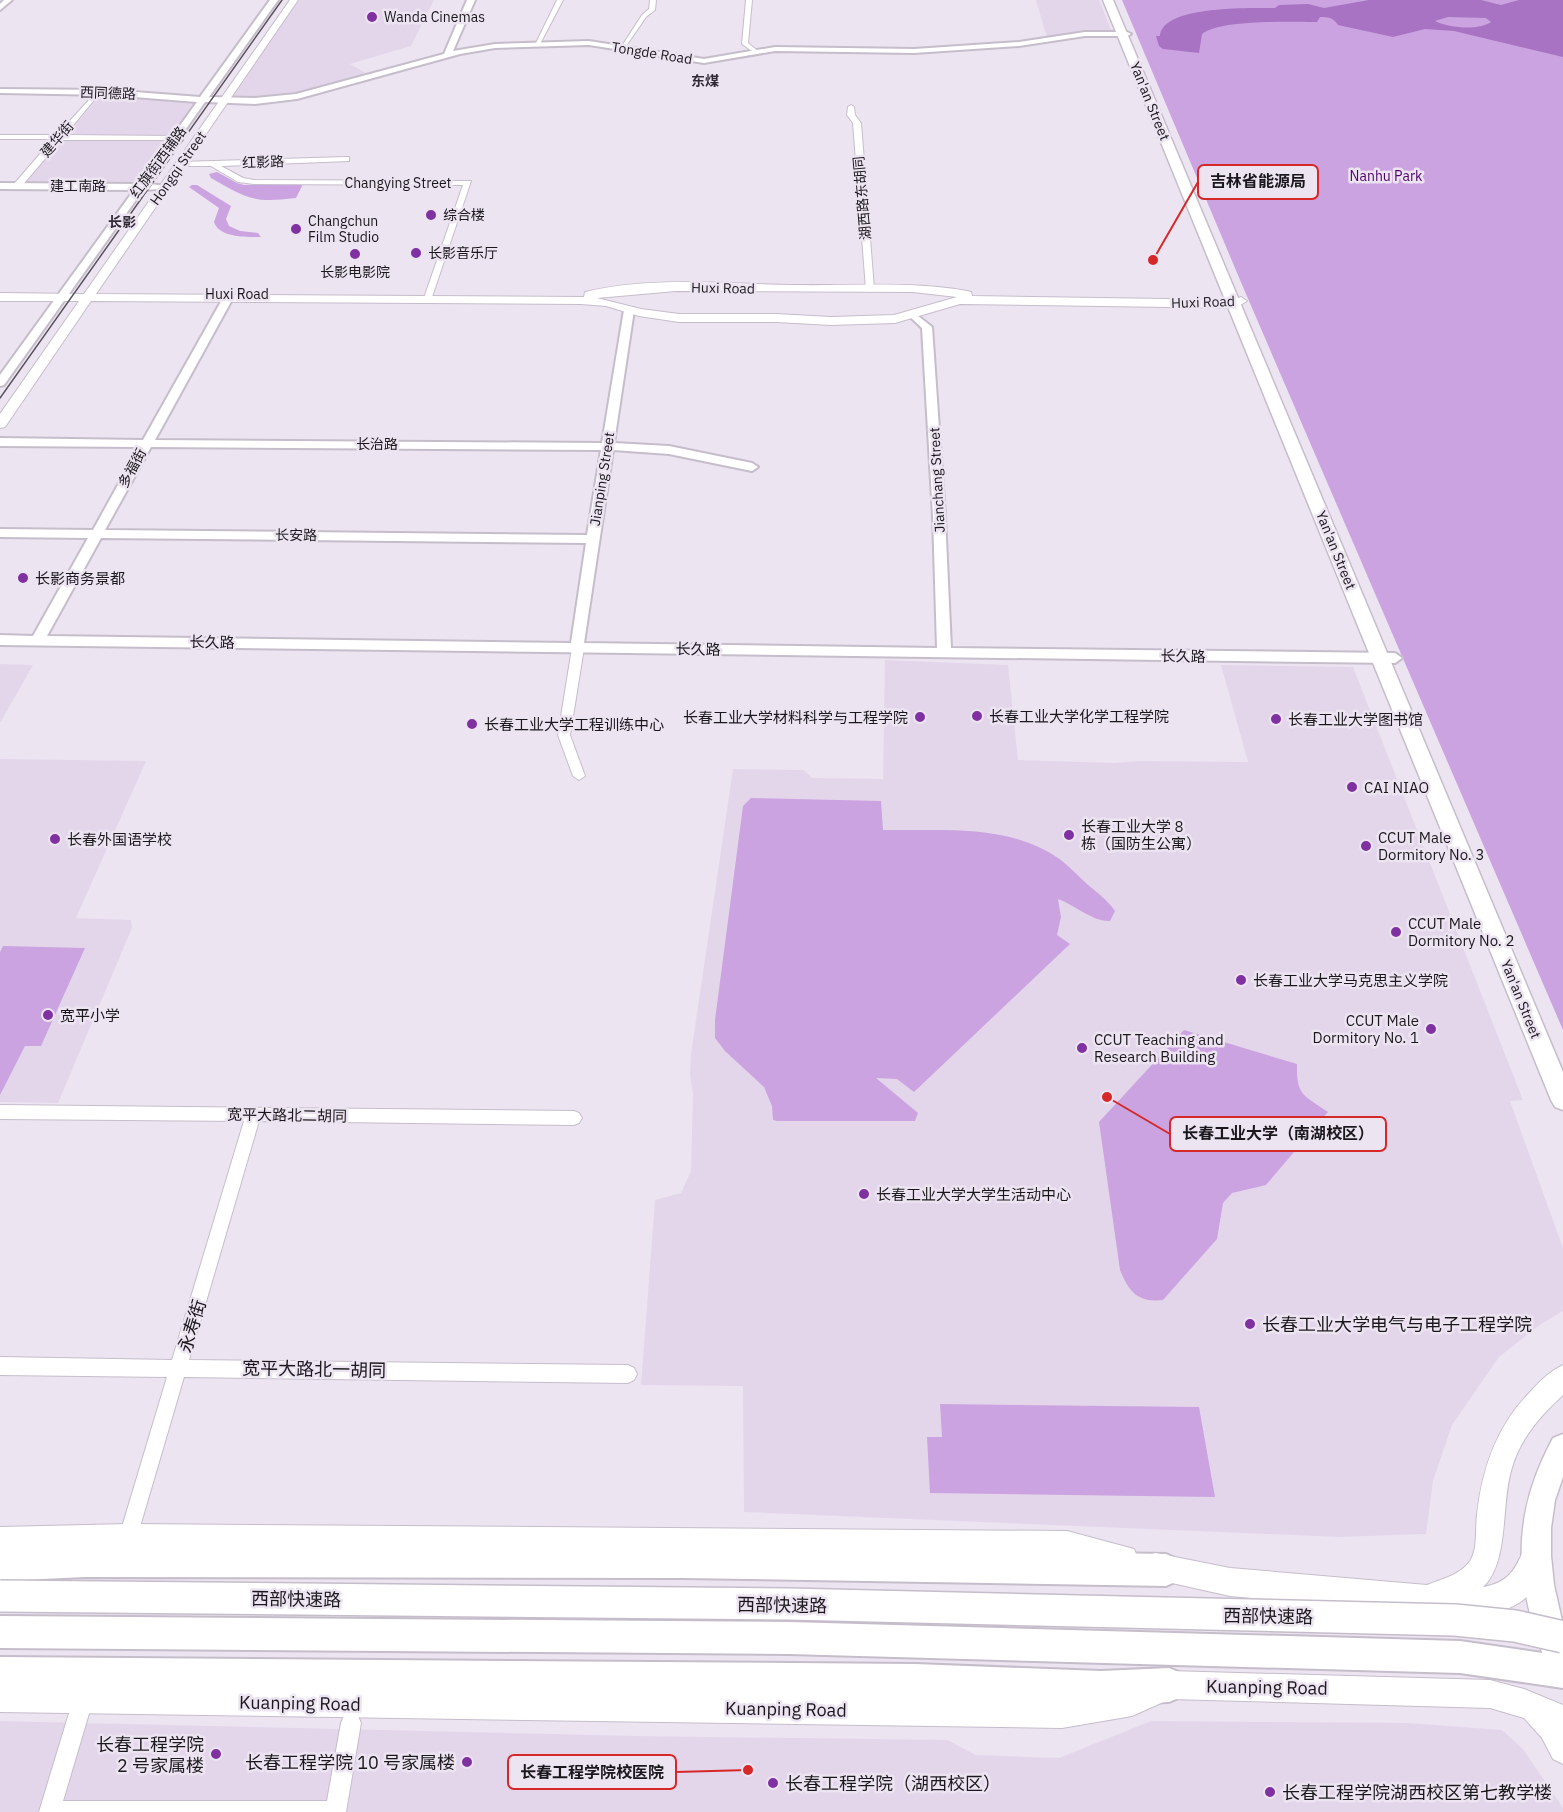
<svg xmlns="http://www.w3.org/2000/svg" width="1563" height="1812" font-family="'IBM Plex Sans','Noto Sans SC',sans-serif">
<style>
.built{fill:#e3d6eb}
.green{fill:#cba3e0}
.water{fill:#a773c2;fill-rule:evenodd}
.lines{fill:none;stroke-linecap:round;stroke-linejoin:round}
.minor-casing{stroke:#c6bdcb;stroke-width:2}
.tertiary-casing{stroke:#c6bdcb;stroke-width:4}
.secondary-casing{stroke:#c6bdcb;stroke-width:2}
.primary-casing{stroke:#c6bdcb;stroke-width:3}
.trunk-casing{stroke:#c6bdcb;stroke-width:4}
.minor{fill:#fff;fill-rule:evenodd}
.tertiary{fill:#fff;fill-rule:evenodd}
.secondary{fill:#fff;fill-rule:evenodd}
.primary{fill:#fff;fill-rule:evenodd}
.trunk{fill:#fff;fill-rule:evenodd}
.tram{stroke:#57525a;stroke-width:1.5}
.trunk-bridge-casing{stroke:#c6bdcb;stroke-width:34;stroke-linecap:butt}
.trunk-bridge{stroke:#fff;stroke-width:31}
.poi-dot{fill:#7f31a2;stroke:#ede4f2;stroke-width:2}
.labels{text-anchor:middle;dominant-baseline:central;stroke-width:5;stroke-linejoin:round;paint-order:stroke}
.far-poi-label{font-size:14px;fill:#1b181d;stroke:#ede4f2;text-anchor:start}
.far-street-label{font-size:14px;fill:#1b181d;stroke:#ede4f2}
.far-neighbourhood-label{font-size:14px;font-weight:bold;fill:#322b36;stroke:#ede4f2}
.far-park-label{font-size:14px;fill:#4f026a;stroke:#ede4f2}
.poi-label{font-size:15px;fill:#1b181d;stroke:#ede4f2;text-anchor:start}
.street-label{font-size:15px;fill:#1b181d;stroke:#ede4f2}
.near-poi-label{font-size:18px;fill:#1b181d;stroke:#ede4f2;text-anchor:start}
.near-street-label{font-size:18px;fill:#1b181d;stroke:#ede4f2}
.leader{fill:none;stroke:#d62828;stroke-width:2}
.callout-dot{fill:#d62828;stroke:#ede4f2;stroke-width:2}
.callout{fill:#ede4f2;stroke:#d62828;stroke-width:2}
.callout-label{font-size:16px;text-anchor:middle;font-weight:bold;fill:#1b181d}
</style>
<rect width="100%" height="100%" fill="#ede4f2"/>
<g class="built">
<polygon points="298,0 434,0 411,46 350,64 369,75 290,96 265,99 232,97"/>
<polygon points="1036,0 1099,0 1112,32 1078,32 1047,38"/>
<polygon points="102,94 196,102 196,103 173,136 65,136"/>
<polygon points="60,140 169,140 137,185 21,185"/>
<polygon points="885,660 1008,665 1018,760 1114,763 1139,761 1248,762 1221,665 1353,667 1523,1100 1510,1101 1563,1248 1563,1311 1541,1324 1499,1357 1452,1425 1433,1481 1426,1534 1340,1537 744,1512 743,1386 641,1385 655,1200 681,1193 691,1171 693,1094 690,1075 691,1054 733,769 804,770 812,778 883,779"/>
<polygon points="0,664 33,665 0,723"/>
<polygon points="0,759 146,761 76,918 131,920 132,928 58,1103 0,1102"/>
<polygon points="0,1721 636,1736 947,1740 976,1755 1059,1758 1151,1721 1408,1723 1502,1730 1523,1749 1563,1808 1563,1812 0,1812"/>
</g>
<g class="green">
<polygon points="1122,0 1563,0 1563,1030 1243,287"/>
<path d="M217,172L237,183L244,185L303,184L296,198C253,203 248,199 211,178L209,174Z"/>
<path d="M192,185H197L231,206L226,219L229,226L240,231L258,233L261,237C247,237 219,238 214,222L219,208L189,187Z"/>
<path d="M751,798L881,801L883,830C944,831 1009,823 1061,860C1071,868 1079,877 1088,885C1098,893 1107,900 1115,911L1110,921C1093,922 1075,905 1058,899L1061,917L1057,935L1070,944L914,1092L897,1079L876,1078L918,1113L915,1121H777L773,1120L772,1106L764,1087L725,1051L715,1038V1020L743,806Z"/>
<polygon points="3,946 85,948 41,1046 25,1046 0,1095 0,952"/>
<path d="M1184,1030L1297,1064C1296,1096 1304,1095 1328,1112L1266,1185L1232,1193L1223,1203L1217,1239L1163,1300C1138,1303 1129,1292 1120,1270L1099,1122Z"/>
<polygon points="940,1404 1199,1407 1215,1497 930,1493 927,1437 942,1437"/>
</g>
<path class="water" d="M1369,0H1481L1501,5L1519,0H1563V57L1454,31L1425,29L1393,37L1338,25C1333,17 1328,17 1320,17L1317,22C1292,22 1219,19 1202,34L1199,53L1163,49L1159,46L1156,36H1160C1162,5 1252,8 1275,8L1279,5L1308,4L1324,8ZM1448,17L1486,18L1491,22C1478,31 1449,28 1435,21Z"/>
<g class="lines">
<defs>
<g id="minor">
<polygon points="557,0 563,0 540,44 535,45"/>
<polygon points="650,0 656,0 655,10 646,17 624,49 620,49 642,15 649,9"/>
<polygon points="746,0 752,0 748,43 758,51 756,54 742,44"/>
<polygon points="98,90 100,93 65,135 176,136 180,138 176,140 61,140 20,188 14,188 14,184 53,139 0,139 0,135 57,135"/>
<polygon points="851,105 854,107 855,115 861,123 874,289 870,292 866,289 853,123 847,115 848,107"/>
<polygon points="346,157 349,157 349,161 221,166 243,178 254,180 471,181 431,300 424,298 463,185 254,184 238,182 211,166 180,166 176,164 180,162"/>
<polygon points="578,644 584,648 570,735 585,776 579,780 573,776 558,735 572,648"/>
<polygon points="0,1105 574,1111 579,1113 582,1118 579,1123 574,1125 259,1121 189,1360 628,1365 634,1368 637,1374 634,1380 628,1383 184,1377 137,1537 135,1544 128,1546 121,1544 119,1537 167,1377 0,1375 0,1357 172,1360 244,1121 0,1119"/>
<polygon points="83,1690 90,1693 93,1700 63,1801 327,1801 341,1723 344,1716 351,1713 358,1716 361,1723 346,1812 39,1812 73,1700 76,1693"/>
</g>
<g id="tertiary">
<polygon points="4,0 12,0 0,10 0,4"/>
<polygon points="270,0 278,0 209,97 255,98 296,94 444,54 467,0 475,0 453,51 495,44 589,41 704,59 775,47 914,49 1019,42 1085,32 1127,32 1131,34 1127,36 1085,36 1019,46 914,53 775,51 704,63 589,45 495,48 460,54 297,99 255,104 205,102 147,184 160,185 160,189 143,190 4,385 0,386 0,375 134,190 0,189 0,183 138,184 197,102 109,95 0,93 0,89 109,90 200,97"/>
<path d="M228,295L233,298L155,440L602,443L624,310L633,308L634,310L614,443L669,446L752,463L758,467L752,471L669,454L613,450L584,643L937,648L933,516L922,328L908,315L913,312L932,327L945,516L951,648L1395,653L1402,658L1395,663L0,645V635L33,636L88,538L0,537V529L93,530L139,447L0,446V438L143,440L223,298ZM151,447L601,450L587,535L105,530ZM101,538L586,543L571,643L47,636Z"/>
</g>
<g id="secondary">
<path d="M290,0H298L96,294L584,297L585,292C652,276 726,284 794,285C852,286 910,281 967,291L971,292L972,296L1233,300L1241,297L1247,301L1235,308L960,304L895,323L831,325L776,322H679L639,316L606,306L581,304L91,301L5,427L0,428V414L79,301H0V293L84,294ZM676,291L913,292L957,297L894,315L831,317L776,314H679L641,309L597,298Z"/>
<path d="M1563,1365V1395C1540,1416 1519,1440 1511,1471C1501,1506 1509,1563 1483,1587C1507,1583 1515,1571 1524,1549L1534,1545L1544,1549L1548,1559C1534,1603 1512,1612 1468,1617L1230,1596L1145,1577L1141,1567L1145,1557L1155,1553L1230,1568L1427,1585C1442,1579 1460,1575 1470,1561C1478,1549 1475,1529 1477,1515C1482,1468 1497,1425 1531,1391C1540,1381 1550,1371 1563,1365Z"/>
<polygon points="128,1524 1067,1531 1134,1549 1138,1559 1134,1569 1124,1573 1067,1559 128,1550 0,1555 0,1527"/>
<polygon points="1169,1671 1490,1680 1524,1689 1563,1705 1563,1764 1553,1759 1542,1738 1524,1718 1490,1708 1170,1699 1132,1716 1062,1728 0,1712 0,1684 1062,1698 1131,1688"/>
</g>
<g id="primary">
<polygon points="1103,0 1113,0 1563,1072 1563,1110 1555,1107 1551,1100"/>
<path d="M1563,1434V1477L1555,1500L1551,1528V1556L1554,1585L1563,1625V1682L1552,1678C1516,1591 1507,1523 1553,1438Z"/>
</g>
<g id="trunk">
<polygon points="85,1545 682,1546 1166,1554 1177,1559 1182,1570 1177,1581 1166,1586 682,1578 85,1577 0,1581 0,1549"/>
<polygon points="0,1616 789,1622 1460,1641 1563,1656 1563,1688 1460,1673 789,1654 0,1648"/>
<polygon points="0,1657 915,1664 1101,1671 1169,1668 1181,1673 1186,1685 1181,1697 1169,1702 1101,1705 915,1698 0,1691"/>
</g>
</defs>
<use href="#minor" class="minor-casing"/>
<use href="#tertiary" class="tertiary-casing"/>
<use href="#secondary" class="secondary-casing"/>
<use href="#primary" class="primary-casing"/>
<use href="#trunk" class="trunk-casing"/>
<use href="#minor" class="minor"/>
<use href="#tertiary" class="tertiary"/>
<use href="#secondary" class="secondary"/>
<use href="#primary" class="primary"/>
<use href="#trunk" class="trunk"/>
<polyline class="tram" points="0,398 282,0"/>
<defs>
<polyline id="trunk-bridge" points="0,1596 790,1604 1455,1620 1515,1626 1563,1637"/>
</defs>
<use href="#trunk-bridge" class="trunk-bridge-casing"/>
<use href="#trunk-bridge" class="trunk-bridge"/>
</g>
<g class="poi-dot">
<circle cx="372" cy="17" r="6"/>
<circle cx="431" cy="215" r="6"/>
<circle cx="296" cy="229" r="6"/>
<circle cx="416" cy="253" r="6"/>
<circle cx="355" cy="254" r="6"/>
<circle cx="23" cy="578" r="6"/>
<circle cx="977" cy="716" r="6"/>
<circle cx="920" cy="717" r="6"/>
<circle cx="1276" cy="719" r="6"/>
<circle cx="472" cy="724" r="6"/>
<circle cx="1352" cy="787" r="6"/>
<circle cx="1069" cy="835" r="6"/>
<circle cx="55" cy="839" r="6"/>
<circle cx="1366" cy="846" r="6"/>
<circle cx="1396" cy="932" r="6"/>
<circle cx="1241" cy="980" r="6"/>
<circle cx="48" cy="1015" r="6"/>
<circle cx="1431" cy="1029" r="6"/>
<circle cx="1082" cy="1048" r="6"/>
<circle cx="864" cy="1194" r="6"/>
<circle cx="1250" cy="1324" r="6"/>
<circle cx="216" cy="1754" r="6"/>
<circle cx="467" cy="1762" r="6"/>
<circle cx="773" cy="1783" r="6"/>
<circle cx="1270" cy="1792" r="6"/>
</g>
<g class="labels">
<g class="far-poi-label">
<text x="384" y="17">Wanda Cinemas</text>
<text x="443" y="215">综合楼</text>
<text x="308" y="221">Changchun<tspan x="308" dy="16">Film Studio</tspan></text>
<text x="428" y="253">长影音乐厅</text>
<text x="355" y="272" text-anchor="middle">长影电影院</text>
</g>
<g class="far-street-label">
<text transform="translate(652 53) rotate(9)">Tongde Road</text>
<text transform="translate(108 93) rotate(2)">西同德路</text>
<text transform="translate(1150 101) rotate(68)">Yan'an Street</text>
<text transform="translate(57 139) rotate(-49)">建华街</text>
<text transform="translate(158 162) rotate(-54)">红旗街西辅路</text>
<text transform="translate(263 162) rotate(-2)">红影路</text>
<text transform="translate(178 168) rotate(-55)">Hongqi Street</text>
<text x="398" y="183">Changying Street</text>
<text x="78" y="186">建工南路</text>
<text transform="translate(862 198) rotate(-95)">湖西路东胡同</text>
<text transform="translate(723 288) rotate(1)">Huxi Road</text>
<text x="237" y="294">Huxi Road</text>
<text transform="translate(1203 302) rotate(-2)">Huxi Road</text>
<text x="377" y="444">长治路</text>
<text transform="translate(132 468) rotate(-61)">多福街</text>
<text transform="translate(602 479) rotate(-81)">Jianping Street</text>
<text transform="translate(937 480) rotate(-93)">Jianchang Street</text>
<text transform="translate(296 535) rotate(1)">长安路</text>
<text transform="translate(1336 550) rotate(68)">Yan'an Street</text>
<text transform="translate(1521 999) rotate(68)">Yan'an Street</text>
</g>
<g class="far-neighbourhood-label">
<text x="705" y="81">东煤</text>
<text x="122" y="222">长影</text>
</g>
<g class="far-park-label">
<text x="1386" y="176">Nanhu Park</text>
</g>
<g class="poi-label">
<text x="35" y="578">长影商务景都</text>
<text x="989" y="716">长春工业大学化学工程学院</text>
<text x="908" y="717" text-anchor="end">长春工业大学材料科学与工程学院</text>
<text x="1288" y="719">长春工业大学图书馆</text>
<text x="484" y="724">长春工业大学工程训练中心</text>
<text x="1364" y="787">CAI NIAO</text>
<text x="1081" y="826">长春工业大学 8<tspan x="1081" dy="17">栋（国防生公寓）</tspan></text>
<text x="1378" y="837">CCUT Male<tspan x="1378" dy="17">Dormitory No. 3</tspan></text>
<text x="67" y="839">长春外国语学校</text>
<text x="1408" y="923">CCUT Male<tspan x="1408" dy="17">Dormitory No. 2</tspan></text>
<text x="1253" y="980">长春工业大学马克思主义学院</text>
<text x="60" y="1015">宽平小学</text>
<text x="1419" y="1020" text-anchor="end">CCUT Male<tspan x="1419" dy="17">Dormitory No. 1</tspan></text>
<text x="1094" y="1039">CCUT Teaching and<tspan x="1094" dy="17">Research Building</tspan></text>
<text x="876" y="1194">长春工业大学大学生活动中心</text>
</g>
<g class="street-label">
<text transform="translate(212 642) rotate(1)">长久路</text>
<text transform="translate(698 649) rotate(1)">长久路</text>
<text transform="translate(1183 656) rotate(1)">长久路</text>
<text transform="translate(287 1115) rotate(1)">宽平大路北二胡同</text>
</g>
<g class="near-poi-label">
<text x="1262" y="1324">长春工业大学电气与电子工程学院</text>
<text x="204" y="1744" text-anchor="end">长春工程学院<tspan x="204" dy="21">2 号家属楼</tspan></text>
<text x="455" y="1762" text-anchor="end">长春工程学院 10 号家属楼</text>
<text x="785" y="1783">长春工程学院（湖西校区）</text>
<text x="1282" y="1792">长春工程学院湖西校区第七教学楼</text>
</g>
<g class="near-street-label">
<text transform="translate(192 1326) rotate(-73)">永寿街</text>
<text transform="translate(314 1369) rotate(1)">宽平大路北一胡同</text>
<text transform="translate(296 1599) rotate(1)">西部快速路</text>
<text transform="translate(782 1605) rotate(1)">西部快速路</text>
<text transform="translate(1268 1616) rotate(1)">西部快速路</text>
<text transform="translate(1267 1687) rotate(1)">Kuanping Road</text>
<text transform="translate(300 1703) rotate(1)">Kuanping Road</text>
<text transform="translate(786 1709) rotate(1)">Kuanping Road</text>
</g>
</g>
<path class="leader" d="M1153 260L1198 182M1107 1097L1170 1134M748 1770L676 1772"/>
<g class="callout-dot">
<circle cx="1153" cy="260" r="6"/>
<circle cx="1107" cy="1097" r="6"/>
<circle cx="748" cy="1770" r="6"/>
</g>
<g class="callout">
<rect x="1198" y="165" width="120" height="34" rx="6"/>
<rect x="1170" y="1117" width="216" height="34" rx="6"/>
<rect x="508" y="1755" width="168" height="34" rx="6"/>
</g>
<g class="callout-label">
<text x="1258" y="187">吉林省能源局</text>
<text x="1278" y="1139">长春工业大学（南湖校区）</text>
<text x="592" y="1778">长春工程学院校医院</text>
</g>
</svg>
